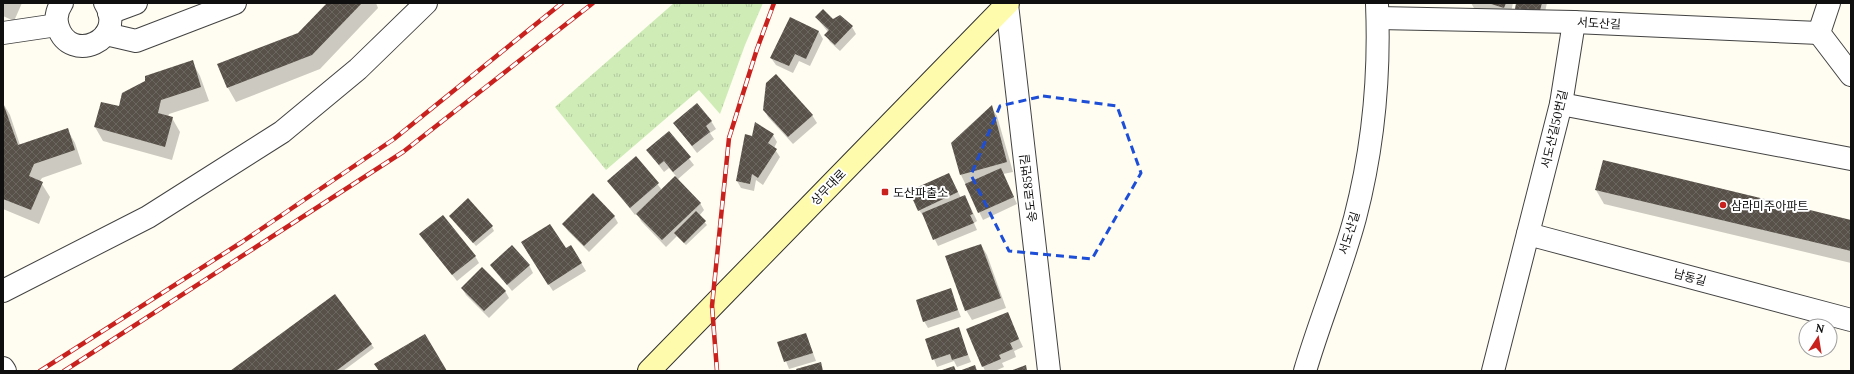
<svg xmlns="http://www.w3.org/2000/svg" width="1854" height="374" font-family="Lora,'Noto Sans KR',serif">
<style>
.grass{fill:url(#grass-tufts)}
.shadow{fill:#0003}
.building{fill:url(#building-cross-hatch)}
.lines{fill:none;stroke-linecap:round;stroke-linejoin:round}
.minor-casing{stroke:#424242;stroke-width:24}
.secondary-casing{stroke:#313131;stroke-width:24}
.minor{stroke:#fff;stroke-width:22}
.secondary{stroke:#fffbac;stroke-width:22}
.rail-casing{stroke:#c8211e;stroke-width:4.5}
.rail{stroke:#fff;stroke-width:3;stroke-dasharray:9;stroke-linecap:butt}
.marked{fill:none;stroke:#1d4ed8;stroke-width:3;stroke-dasharray:8 5;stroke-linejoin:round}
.poi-dot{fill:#c8211e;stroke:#fff;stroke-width:1.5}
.labels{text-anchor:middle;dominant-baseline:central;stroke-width:4;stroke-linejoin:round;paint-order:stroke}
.street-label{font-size:12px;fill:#0f0f0f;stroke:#fff}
.poi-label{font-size:12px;fill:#0f0f0f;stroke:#fff;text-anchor:start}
</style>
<defs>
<pattern id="grass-tufts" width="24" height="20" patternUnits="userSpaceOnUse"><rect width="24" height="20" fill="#cfecb7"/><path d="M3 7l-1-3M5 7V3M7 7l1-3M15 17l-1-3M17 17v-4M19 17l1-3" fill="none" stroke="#b1c99c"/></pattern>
<pattern id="building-cross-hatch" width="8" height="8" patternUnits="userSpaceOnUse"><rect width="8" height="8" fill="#58514a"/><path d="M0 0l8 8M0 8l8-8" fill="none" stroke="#6b6560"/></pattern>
</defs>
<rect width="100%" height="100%" fill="#fffdf1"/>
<polygon class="grass" points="674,3 763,3 745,45 720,114 699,90 606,170 555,107"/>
<g class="shadow">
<polygon points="3,3 22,3 14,21 3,16"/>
<polygon points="329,3 376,3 378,8 320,69 236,102 228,88 299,34"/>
<polygon points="1471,3 1513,3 1510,17 1474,8"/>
<polygon points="1517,3 1547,3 1543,21 1520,16 1516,8"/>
<polygon points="816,17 833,20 852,27 856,34 840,51 830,42 826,35 828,32"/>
<polygon points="790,18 819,32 823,39 810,66 799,61 793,73 776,65 771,58"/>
<polygon points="192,62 200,76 209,101 169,114 168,117 172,118 180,132 172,160 103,141 95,127 120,108"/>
<polygon points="3,103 10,115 20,145 67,129 75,143 82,164 42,178 40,181 50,197 39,224 3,209"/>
<polygon points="991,107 997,116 1013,172 1003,174 1017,204 983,220 961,175"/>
<polygon points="764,109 812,115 817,123 793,144 768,117"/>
<polygon points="711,121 716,129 710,133 714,139 697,153 674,123"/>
<polygon points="668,132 694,165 677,180 700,203 704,210 699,216 707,225 686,245 677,236 666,247 641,221 637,213 635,215 608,181 636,157 662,190 676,176 669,168 664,172 647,150"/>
<polygon points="773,135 777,142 774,148 780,157 763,185 756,180 754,191 741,188 737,181"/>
<polygon points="949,174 961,198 965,196 969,204 977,221 974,223 977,230 938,246 924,217 919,210"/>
<polygon points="1596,190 1851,221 1851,263 1604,204"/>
<polygon points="614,216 618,223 589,252 568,231 563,224"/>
<polygon points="452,219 492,227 494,231 476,246"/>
<polygon points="420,234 475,256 479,263 457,281"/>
<polygon points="981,245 987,255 1006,308 972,320 966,310"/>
<polygon points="571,246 586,271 553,291 526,250 565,250"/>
<polygon points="491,265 529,265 533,273 512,291"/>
<polygon points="462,288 505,291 509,298 489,318 466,295"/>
<polygon points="950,290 961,317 928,328 924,321"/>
<polygon points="335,295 374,348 343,371 232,371"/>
<polygon points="1007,313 1023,347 1014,351 1016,357 1002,363 1004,367 995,371 985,371 968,330"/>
<polygon points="958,329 971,362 957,367 954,361 937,367 926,339"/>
<polygon points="806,334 816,361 789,369 779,343"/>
</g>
<g class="building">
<polygon points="327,3 362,3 312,55 227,88 217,64 298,33"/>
<polygon points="1488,3 1506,3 1504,8"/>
<polygon points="1516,3 1542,3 1539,14 1515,9"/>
<polygon points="823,9 833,19 840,15 853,26 835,45 824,35 829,30 815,17"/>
<polygon points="790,17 819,31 806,59 795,54 789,66 770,58"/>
<polygon points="193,60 201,87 161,100 158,113 173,117 165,147 94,127 101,102 119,106 122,93 145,81 145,76"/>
<polygon points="776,74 813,115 788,137 763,110 766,83"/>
<polygon points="3,103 18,145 68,128 75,150 34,164 29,176 43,182 31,210 3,199"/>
<polygon points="697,103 712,121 706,126 710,132 692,146 673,123"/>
<polygon points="992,105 1007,162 960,175 951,143"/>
<polygon points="755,122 774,134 768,143 777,149 758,178 752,174 750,184 736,181 745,134 752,136"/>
<polygon points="669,131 691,157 673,172 664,161 659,165 646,150"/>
<polygon points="636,156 659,183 630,208 607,181"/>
<polygon points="1603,160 1851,220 1851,251 1595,190"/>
<polygon points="1001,168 1014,197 978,213 965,184"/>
<polygon points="949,173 958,192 918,211 909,191"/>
<polygon points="675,176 701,203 662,240 636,214"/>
<polygon points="593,193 615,216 584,246 562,224"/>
<polygon points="965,195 973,214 970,215 974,223 933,240 922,213"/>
<polygon points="468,198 493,226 473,243 449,216"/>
<polygon points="696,211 706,221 684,243 674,233"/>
<polygon points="443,215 476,256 452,275 419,234"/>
<polygon points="550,224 566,248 571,245 582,263 548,285 521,242"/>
<polygon points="981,244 1001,298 965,311 945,256"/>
<polygon points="512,245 530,265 507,285 490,265"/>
<polygon points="482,267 506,291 484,311 461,288"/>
<polygon points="951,288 958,310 923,322 916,300"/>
<polygon points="335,294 372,344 336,371 230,371"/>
<polygon points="1008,312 1019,339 1010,343 1013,349 999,355 1001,359 982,367 966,329"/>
<polygon points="959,327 968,355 952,360 950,354 932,360 925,339"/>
<polygon points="806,333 813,353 784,362 777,342"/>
<polygon points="425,334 447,371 379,371 374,364"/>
<polygon points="821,362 823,371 797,371 796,369"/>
<polygon points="975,365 977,371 959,371"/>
<polygon points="1026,365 1027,371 1010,371"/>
<polygon points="954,366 956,371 939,371"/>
</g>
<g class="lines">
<defs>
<g id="minor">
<path d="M62,3C57,10 55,18 58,27C70,65 128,40 105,3"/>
<polyline points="1829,3 1819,33 1851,75"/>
<polyline points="1007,4 1049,371"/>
<polyline points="109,13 136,3"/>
<polyline points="1378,18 1574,22 1819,33"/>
<polyline points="3,33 57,25"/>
<polyline points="106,34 136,41 235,3"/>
<polyline points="1561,104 1851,159"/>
<polyline points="1528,234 1851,320"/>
<polyline points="3,291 148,217 282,132 358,69 426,3"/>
<polyline points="3,368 5,371"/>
<path d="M1305,371C1320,320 1341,270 1355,218C1373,149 1380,76 1377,4"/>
<polyline points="1493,371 1561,104 1574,22"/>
</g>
<polyline id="secondary" points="649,371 1008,3"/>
</defs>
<use href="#minor" class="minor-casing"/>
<use href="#secondary" class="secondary-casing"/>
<use href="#minor" class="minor"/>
<use href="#secondary" class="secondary"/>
<defs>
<g id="rail">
<polyline points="40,371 242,242 394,139 562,3"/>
<polyline points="64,371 403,152 593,3"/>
<polyline points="717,371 712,306 729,138 757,49 774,3"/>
</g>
</defs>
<use href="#rail" class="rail-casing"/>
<use href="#rail" class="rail"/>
</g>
<path class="marked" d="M1043,96L1117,106L1141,173L1092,259L1009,251L971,175L1000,106Z"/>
<g class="poi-dot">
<rect x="881" y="188" width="8" height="8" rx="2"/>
<circle cx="1723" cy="205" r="4"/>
</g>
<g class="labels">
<g class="street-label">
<text transform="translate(1599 23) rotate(3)">서도산길</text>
<text transform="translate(1554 129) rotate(-77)">서도산길50번길</text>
<text transform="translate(828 187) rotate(-46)">상무대로</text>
<text transform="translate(1028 188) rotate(-97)">송도로85번길</text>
<text transform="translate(1349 233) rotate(-73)">서도산길</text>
<text transform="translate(1690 277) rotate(15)">남동길</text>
</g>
<g class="poi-label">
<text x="893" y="192">도산파출소</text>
<text x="1731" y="205">삼라미주아파트</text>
</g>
</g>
<rect width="1854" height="374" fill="none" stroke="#0f0f0f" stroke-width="8"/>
<g transform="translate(1818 338) rotate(12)"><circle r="19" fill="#ffffff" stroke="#9f9f9f"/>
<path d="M0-3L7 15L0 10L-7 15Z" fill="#c8211e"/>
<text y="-6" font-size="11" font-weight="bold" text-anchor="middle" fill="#0f0f0f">N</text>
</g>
</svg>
